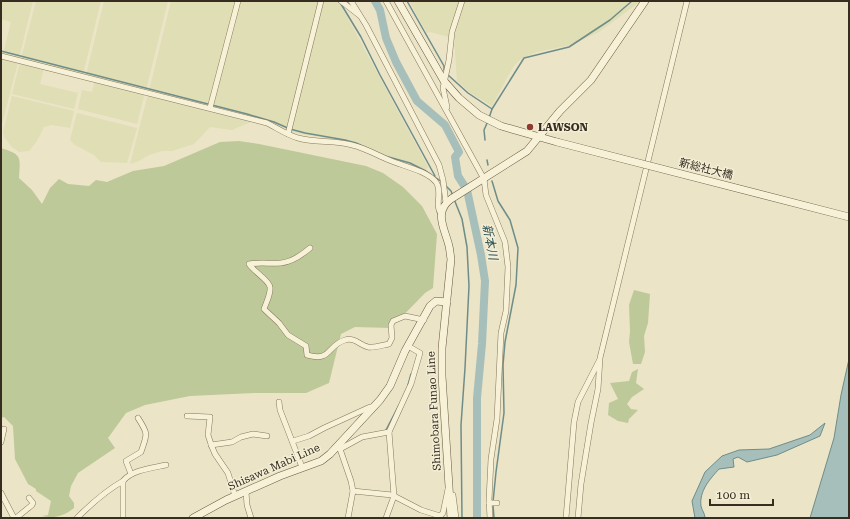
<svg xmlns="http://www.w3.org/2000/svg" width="850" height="519" font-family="'Roboto Serif','Noto Sans JP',serif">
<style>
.farmland{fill:#e0deb4}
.green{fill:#bec99a}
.water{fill:#a7bfbb;stroke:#6e8d89}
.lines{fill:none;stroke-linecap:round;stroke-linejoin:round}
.stream{stroke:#6e8d89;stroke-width:1.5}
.river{stroke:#a7bfbb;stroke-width:8}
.street-casing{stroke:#85775d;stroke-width:6}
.secondary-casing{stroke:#675840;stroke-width:8}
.street{stroke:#f7f1d8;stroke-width:5}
.secondary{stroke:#f7f1d8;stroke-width:7}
.secondary-bridge-casing{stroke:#675840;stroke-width:8;stroke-linecap:butt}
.secondary-bridge{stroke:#f7f1d8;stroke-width:7}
.poi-dot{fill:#903b31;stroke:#f3eed5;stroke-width:1.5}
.labels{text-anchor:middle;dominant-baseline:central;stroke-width:3;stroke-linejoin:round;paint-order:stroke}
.poi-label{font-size:11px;font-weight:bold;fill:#362d20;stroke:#f3eed5;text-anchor:start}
.street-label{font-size:11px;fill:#362d20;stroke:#f3eed5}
.water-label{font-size:12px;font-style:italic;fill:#305355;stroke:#f3eed5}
</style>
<rect width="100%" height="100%" fill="#ebe4c6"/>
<g class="farmland">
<polygon points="1,1 33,1 19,58 3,54 11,22 1,19"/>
<polygon points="36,1 101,1 83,74 21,59"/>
<polygon points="104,1 168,1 146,90 86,75"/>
<polygon points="171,1 236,1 210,106 149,91"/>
<polygon points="239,1 320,1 288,130 269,121 212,106"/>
<polygon points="323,1 339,2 428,167 426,170 412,163 385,155 364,145 291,132"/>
<polygon points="409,1 461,1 449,37 430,32 427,33"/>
<polygon points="465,1 641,1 599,32 584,39 570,45 537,52 522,58 514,66 508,76 492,106 472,94 457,81 454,37"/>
<polygon points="1,57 18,62 1,128"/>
<polygon points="20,62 44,68 40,84 78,93 74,109 12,94"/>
<polygon points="95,80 145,92 137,124 78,109 82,90 92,92"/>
<polygon points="148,94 253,121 232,130 210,127 194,144 172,151 162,151 149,155 139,161 130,164"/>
<polygon points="12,96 74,111 70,128 52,125 44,127 37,141 29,151 19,152 12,147 4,137 3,132"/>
<polygon points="77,113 137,128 127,163 101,162 94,155 75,145 70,140"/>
</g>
<g class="green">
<path d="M239,141L259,144L366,166L383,173L403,187L422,206L437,234L433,288L425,293L391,328L355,327L341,334L329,383L306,393H254L190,396L145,405L126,413L108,438L115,448L78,473L71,486L69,496L74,503V508C64,516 54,519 42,516L48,515L51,501L36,491V489L28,484L15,459L13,426L4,417L1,418V148C23,155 20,157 19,178L32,190L42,204L50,188L59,179L68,184L89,186L96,180L107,182L133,171L164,166L220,142Z"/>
<polygon points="634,290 650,294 648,323 644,336 645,352 641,364 633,364 629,342 630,331 629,305"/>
<polygon points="638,369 636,383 644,389 632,397 627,404 631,409 638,410 629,419 628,423 618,421 608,415 609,403 618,399 610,383 629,381 632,372"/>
</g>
<g class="water">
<polygon points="849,359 849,518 810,518 834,438 841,395"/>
<path d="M825,423L820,436L777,455L747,462L738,457L733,459L734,467L719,469C710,479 699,491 701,506C702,511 705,513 705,518H695L692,501L705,472L722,456L739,450L769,449L810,435Z"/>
</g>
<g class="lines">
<g class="stream">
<polyline points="407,1 444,66 444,70"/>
<polyline points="341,4 361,37 380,75 435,176"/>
<polyline points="1,51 247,114 274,122 290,129 305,133 345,140 356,143 385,156 410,163 426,171 442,182"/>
<polyline points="448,75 468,93 492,109"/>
<polyline points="489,118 492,109 524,58 569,47 610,20 632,1"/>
<polyline points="485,140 484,130 488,121"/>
<polyline points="487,160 488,165"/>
<polyline points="492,181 498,201 510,220 518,248 516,285 505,342 503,365 504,413 496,472 493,502"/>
<polyline points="446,186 451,191 453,196"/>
<polyline points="454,199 462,219 467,247 469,286 465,368 461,425 462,518"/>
<polyline points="408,385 411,374"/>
<polyline points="386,430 399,405"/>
<polyline points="493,505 494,518"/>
</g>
<polyline class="river" points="375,1 380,10 386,38 396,62 417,101 445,125 459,152 455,157 458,176 467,190 481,255 485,281 482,344 477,398 477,518"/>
<defs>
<g id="street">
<polyline points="341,1 359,15"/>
<polyline points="351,1 366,25 439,165 443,180 446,203"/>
<polyline points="386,1 484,179 486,195 505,242 508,267 506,311 501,333 497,419 491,459 489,500 490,518"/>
<path d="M1,56L267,123C277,128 287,135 298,138C315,143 335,140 352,145C365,148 377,155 389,160C402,166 426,170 436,182C443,192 434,205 441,214"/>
<polyline points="447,107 443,88 449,60 452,32 462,1"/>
<polyline points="210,108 238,1"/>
<polyline points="288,134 321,1"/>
<path d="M310,248C303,254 292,262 281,263C270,264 260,262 249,264C254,272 269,280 270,287C271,294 266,303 264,309L279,323L288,335L306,346L307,355C332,362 326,346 345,340C354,337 360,345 368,347C374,348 383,345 389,344L392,338L391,325L393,321L405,316L424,320"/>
<polyline points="279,402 280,410 302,467"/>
<polyline points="187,416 210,417 208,435 212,447 215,454 228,473 235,496"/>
<polyline points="293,441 309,436 324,428 370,407 373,407"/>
<polyline points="1,442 4,429"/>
<polyline points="211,445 232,442 241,437 253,434 267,436"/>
<polyline points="339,448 340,449 351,481 353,491"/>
<polyline points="340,449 362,437 389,432"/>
<path d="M131,474L126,461L141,452C147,434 149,435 138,418"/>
<path d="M123,481C132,470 152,468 166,465"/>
<polyline points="246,492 247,505 251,518"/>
<polyline points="1,493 14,518"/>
<polyline points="453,495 456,518"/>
<polyline points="489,503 497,503"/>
<polyline points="16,518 32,505 33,503 29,498"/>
<path d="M77,518C91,504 105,491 123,481V518"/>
<polyline points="348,518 353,491 392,495 421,510 440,516 443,513 448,489"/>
<polyline points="386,518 394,496 389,432 411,384 420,353 408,346"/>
<polyline points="566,518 574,422 578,402 599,361"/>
<polyline points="578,518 581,484 591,423 598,389 600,358 687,1"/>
</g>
<g id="secondary">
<polyline points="398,1 444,81 459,98 479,115 501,126 557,142"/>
<polyline points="193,518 226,500 280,476 321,461 330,454 380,400 390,386 405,351 430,306 436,301 447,302"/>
<path d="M451,518L442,376V348L451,259C450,254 450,250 449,246C445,229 433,212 451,199L527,151L560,111L591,80L645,1"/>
</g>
</defs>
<use href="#street" class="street-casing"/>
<use href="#secondary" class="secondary-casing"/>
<use href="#street" class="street"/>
<use href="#secondary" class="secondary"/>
<defs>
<polyline id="secondary-bridge" points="557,142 849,217"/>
</defs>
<use href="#secondary-bridge" class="secondary-bridge-casing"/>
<use href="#secondary-bridge" class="secondary-bridge"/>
</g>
<circle class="poi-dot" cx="530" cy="127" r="4"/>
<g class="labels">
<g class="poi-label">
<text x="538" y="127">LAWSON</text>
</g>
<g class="street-label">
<text transform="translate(706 169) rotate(14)">新総社大橋</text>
<text transform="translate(434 411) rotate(-93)">Shimobara Funao Line</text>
<text transform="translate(274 467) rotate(-24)">Shisawa Mabi Line</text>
</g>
<g class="water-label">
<text transform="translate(490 242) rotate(79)">新本川</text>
</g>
</g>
<rect width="850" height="519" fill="none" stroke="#362d20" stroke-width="4"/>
<path d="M710 499v6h63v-6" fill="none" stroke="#362d20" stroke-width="2"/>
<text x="716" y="499" font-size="12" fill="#362d20" stroke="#f3eed5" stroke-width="3" paint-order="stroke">100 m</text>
</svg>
